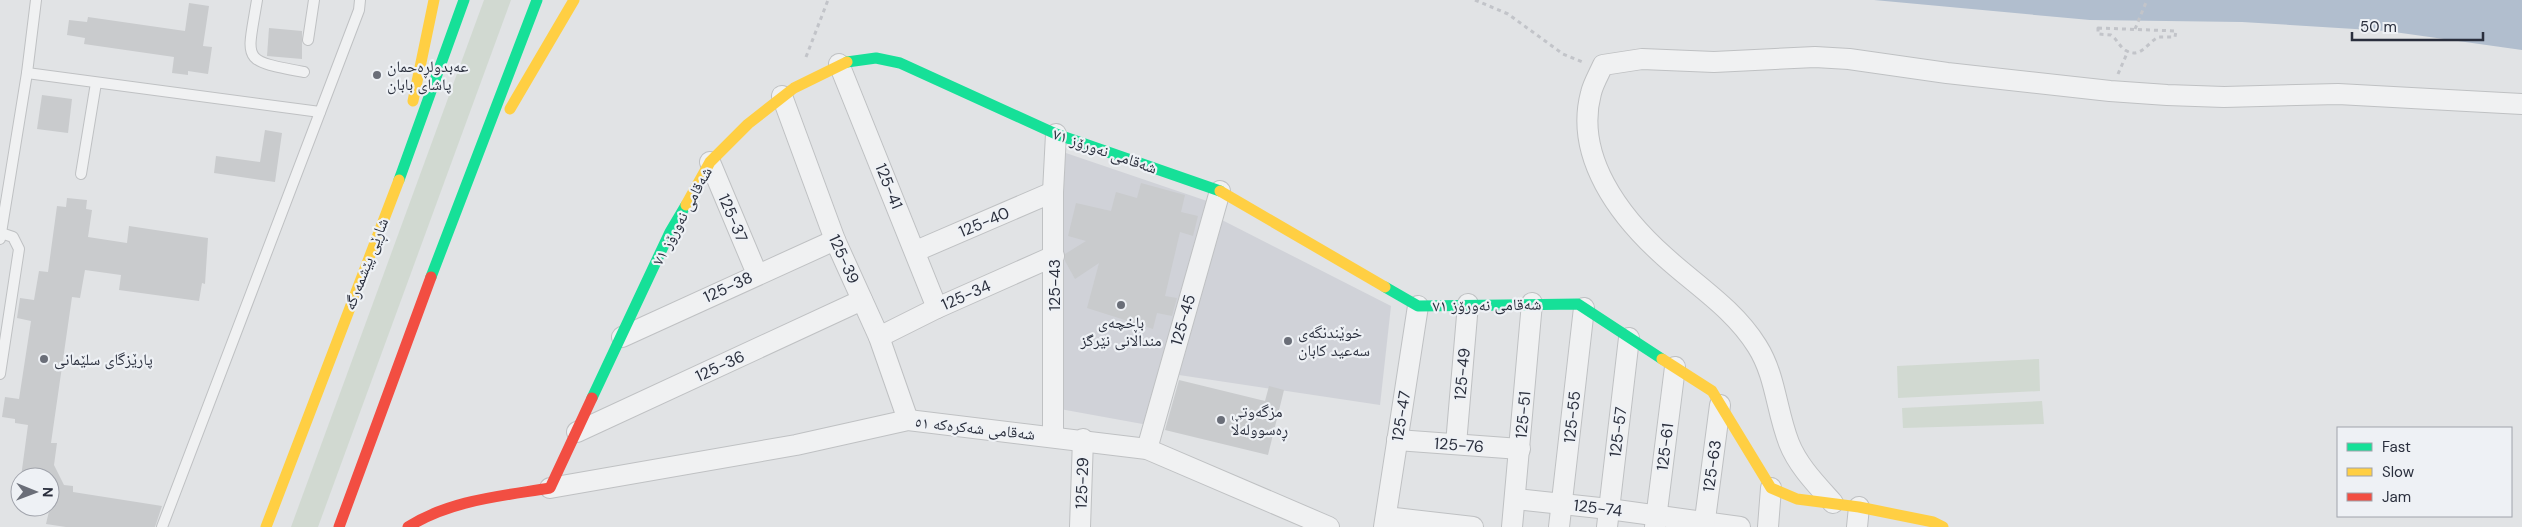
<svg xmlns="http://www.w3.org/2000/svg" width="2522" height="527" font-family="'DM Sans','Noto Naskh Arabic',sans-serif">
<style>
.built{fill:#d0d2d8}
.green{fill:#d1d9d1}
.water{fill:#b1bece}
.building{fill:#c9cbcd}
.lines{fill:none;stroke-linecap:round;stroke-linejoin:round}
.lane-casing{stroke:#bfc1c3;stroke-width:12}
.street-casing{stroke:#bfc1c3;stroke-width:22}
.path{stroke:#c2c4c9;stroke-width:3;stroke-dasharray:4 4;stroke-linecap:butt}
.lane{stroke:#f0f1f2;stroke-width:10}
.street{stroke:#f0f1f2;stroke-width:20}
.fast{stroke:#16e098;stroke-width:11}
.slow{stroke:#ffcf43;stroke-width:11}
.jam{stroke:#f24e42;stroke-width:11}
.poi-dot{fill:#6a6e78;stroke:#eef1f5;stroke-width:2}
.labels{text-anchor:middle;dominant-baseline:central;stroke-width:4.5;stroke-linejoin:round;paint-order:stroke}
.poi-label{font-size:16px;fill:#2a2f3d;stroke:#eef1f5;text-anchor:start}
.street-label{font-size:16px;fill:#2a2f3d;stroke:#eef1f5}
</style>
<rect width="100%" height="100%" fill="#e1e3e5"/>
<g class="built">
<polygon points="1063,152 1210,202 1148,425 1060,409"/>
<polygon points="1222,220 1391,306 1380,405 1179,375"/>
</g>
<g class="green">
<polygon points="484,0 511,0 318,527 291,527"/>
<polygon points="2039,359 2040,391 1898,398 1897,366"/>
<polygon points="2042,401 2044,424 1903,428 1902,408"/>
</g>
<polygon class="water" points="1874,0 2522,0 2522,50 2387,31 2242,22 2090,20"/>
<g class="building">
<polygon points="189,3 209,6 203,46 212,47 208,74 188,71 188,75 172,73 174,57 84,44 85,38 67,35 69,20 87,22 88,17 185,31"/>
<polygon points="269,28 302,31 302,59 267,56"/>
<polygon points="42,95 72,99 68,133 37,129"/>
<polygon points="265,130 282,133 275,182 214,173 216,156 260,162"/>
<polygon points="1141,183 1185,195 1181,212 1198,216 1193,236 1180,232 1165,296 1177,298 1172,316 1157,313 1153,329 1087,308 1099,263 1075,279 1065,261 1065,254 1086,241 1068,236 1076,203 1111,211 1116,192 1137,198"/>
<polygon points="67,198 87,200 86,209 92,210 88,237 127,243 129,226 208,238 205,284 202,283 199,301 119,290 121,275 85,270 80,298 72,297 51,443 57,443 54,465 64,485 73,486 73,492 162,506 155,527 66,527 46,524 50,507 50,477 21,477 28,425 15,423 15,419 2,417 5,397 19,399 31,321 17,318 20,298 34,300 39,271 48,272 57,206 66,207"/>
<polygon points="1179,380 1265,401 1269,386 1284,390 1268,455 1165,430"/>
</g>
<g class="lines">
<defs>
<g id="lane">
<path d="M257,0C247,62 240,60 304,72"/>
<polyline points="308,40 314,0"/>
<polyline points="27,73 320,112"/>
<polyline points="81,174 96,83"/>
<polyline points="0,239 27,73 36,0"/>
<polyline points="0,374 19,249 13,237 1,233"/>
<polyline points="162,527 359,10 360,0"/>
</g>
<g id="street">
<polyline points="839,64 937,308"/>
<polyline points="782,96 835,240 879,337 908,420"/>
<polyline points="710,162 757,274"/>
<polyline points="916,251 1053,192"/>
<polyline points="622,337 835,240"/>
<polyline points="879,337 937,308 1054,256"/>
<polyline points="577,432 862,300"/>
<polyline points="1053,436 1053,192 1056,134"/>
<polyline points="1397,440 1520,449"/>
<polyline points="1456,444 1468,304"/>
<polyline points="1147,449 1220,191"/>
<polyline points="550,488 796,445 908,420 1147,449 1329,527"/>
<polyline points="1516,499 1609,509 1740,527"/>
<path d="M1833,503C1817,485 1798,466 1789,443C1776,410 1776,376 1757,346C1734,309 1697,286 1665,257C1620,217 1574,157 1591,93C1593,84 1599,74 1603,65L1642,59L1714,62L1815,57L1849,59L1947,73L2110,91L2167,95L2224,97L2338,94L2522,104"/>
<polyline points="1386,517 1473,527"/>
<polyline points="1080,527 1083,439"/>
<polyline points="1384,527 1418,306"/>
<polyline points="1512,527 1532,303"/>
<polyline points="1559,527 1584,308"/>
<polyline points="1607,527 1629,338"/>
<polyline points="1655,527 1675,367"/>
<polyline points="1704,527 1720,405"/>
<polyline points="1768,527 1771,488"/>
<polyline points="1857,527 1859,507"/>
</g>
</defs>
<use href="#lane" class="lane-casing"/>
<use href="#street" class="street-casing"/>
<g class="path">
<polyline points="1475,0 1508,14 1563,54 1585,63"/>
<path d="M2098,28L2176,31L2175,37H2159C2147,42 2141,60 2125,50C2119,46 2117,39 2111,35L2098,34Z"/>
<polyline points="2135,29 2147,0"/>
<polyline points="806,57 828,0"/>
<polyline points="2118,74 2128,51"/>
</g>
<use href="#lane" class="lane"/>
<use href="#street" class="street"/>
<g class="fast">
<polyline points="847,62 876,58 900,63 1056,134 1220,191"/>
<polyline points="399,180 464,0"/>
<polyline points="431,277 537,0"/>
<polyline points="1385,287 1418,306 1578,304 1662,359"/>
<polyline points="592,398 670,232 686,205"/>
</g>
<g class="slow">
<polyline points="413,101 434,0"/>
<polyline points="510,109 574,0"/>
<polyline points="1220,191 1385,287"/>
<polyline points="686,205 710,162 748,124 794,88 847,62"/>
<polyline points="1662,359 1712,391 1771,488 1797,499 1859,507 1933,522 1943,527"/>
<polyline points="266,527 399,180"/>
</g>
<g class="jam">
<polyline points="339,527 431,277"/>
<path d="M408,527C450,500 502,496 550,488L592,398"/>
</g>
</g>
<g class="poi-dot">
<circle cx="377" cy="75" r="5"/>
<circle cx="1121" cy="305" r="5"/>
<circle cx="1288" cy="341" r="5"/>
<circle cx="44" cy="359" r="5"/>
<circle cx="1221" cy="420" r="5"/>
</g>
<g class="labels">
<g class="poi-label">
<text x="387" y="66">عەبدولڕەحمان<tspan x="387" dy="18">پاشای بابان</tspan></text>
<text x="1121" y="322" text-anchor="middle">باخچەی<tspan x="1121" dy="18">منداڵانی نێرگز</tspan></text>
<text x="1298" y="332">خوێندنگەی<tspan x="1298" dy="18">سەعید کابان</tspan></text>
<text x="54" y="359">پارێزگای سلێمانی</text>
<text x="1231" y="411">مزگەوتی<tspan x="1231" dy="18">ڕەسوولەڵا</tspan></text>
</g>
<g class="street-label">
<text transform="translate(1105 151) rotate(19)">شەقامی نەورۆز ٧١</text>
<text transform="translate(889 186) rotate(68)">125-41</text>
<text transform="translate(682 216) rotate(-62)">شەقامی نەورۆز ٧١</text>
<text transform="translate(733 218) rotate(67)">125-37</text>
<text transform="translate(984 222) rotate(-23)">125-40</text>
<text transform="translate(844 259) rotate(66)">125-39</text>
<text transform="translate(366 264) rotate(-69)">شاڕێی پێشمەرگە</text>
<text transform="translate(1054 285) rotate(-90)">125-43</text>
<text transform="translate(728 287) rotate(-25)">125-38</text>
<text transform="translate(966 295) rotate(-24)">125-34</text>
<text transform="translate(1487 305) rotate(-1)">شەقامی نەورۆز ٧١</text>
<text transform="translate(1183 320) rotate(-74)">125-45</text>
<text transform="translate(720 366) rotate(-25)">125-36</text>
<text transform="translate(1462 374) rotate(-85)">125-49</text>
<text transform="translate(1523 415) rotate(-85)">125-51</text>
<text transform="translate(1401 416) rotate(-81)">125-47</text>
<text transform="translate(1572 417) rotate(-84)">125-55</text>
<text transform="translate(975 428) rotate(6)">شەقامی شەکرەکە ٥١</text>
<text transform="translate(1618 432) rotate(-83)">125-57</text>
<text transform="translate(1459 445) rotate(4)">125-76</text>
<text transform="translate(1665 447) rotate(-83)">125-61</text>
<text transform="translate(1712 466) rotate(-82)">125-63</text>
<text transform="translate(1082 483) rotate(-88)">125-29</text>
<text transform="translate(1598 508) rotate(7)">125-74</text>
</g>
</g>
<rect x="2337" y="427" width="175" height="90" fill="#eef1f5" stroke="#a0a3ab"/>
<rect x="2347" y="443" width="25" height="8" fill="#16e098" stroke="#a0a3ab"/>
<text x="2382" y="452" font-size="15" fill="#2a2f3d">Fast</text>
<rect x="2347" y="468" width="25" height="8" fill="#ffcf43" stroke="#a0a3ab"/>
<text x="2382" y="477" font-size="15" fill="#2a2f3d">Slow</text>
<rect x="2347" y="493" width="25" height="8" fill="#f24e42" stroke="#a0a3ab"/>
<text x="2382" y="502" font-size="15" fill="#2a2f3d">Jam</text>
<g transform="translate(35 492) rotate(91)"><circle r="24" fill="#eef1f5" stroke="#a0a3ab"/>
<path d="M0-4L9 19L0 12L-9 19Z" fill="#6a6e78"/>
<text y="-8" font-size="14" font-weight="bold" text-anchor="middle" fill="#2a2f3d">N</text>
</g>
<path d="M2352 32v8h131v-8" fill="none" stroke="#2a2f3d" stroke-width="2.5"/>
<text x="2360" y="32" font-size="15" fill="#2a2f3d" stroke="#eef1f5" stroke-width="4" paint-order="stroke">50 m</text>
</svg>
